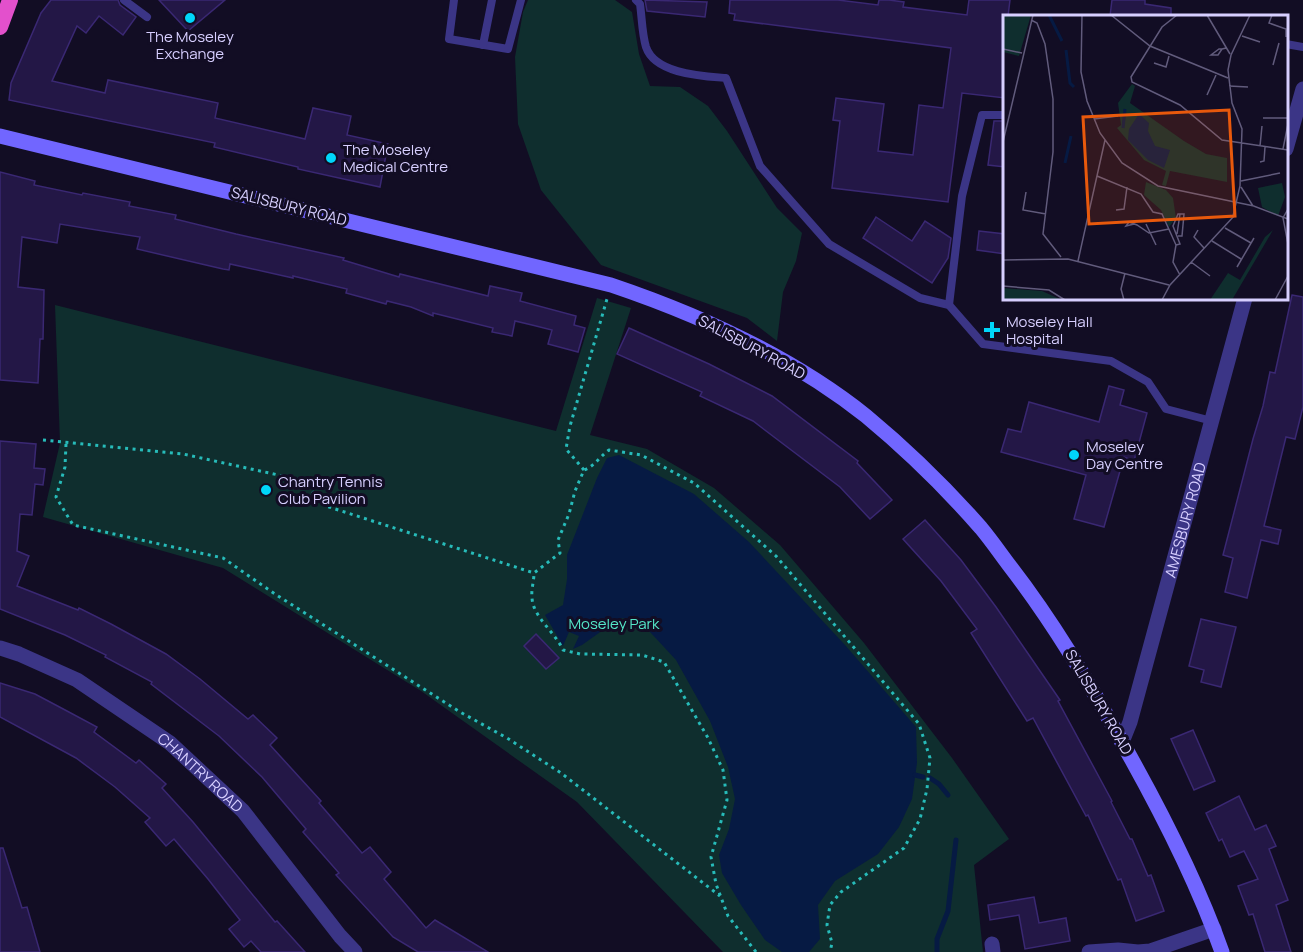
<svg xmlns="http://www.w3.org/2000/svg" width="1303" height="952" font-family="Manrope,sans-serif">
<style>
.green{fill:#0f2e2e}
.water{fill:#061a43}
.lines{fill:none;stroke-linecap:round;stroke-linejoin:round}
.stream{stroke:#061a43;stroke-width:5}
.building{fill:#231746;stroke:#3a2873;stroke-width:1.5}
.path{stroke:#27bbb9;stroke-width:3;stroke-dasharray:3 4.5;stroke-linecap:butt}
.service{stroke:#3b3586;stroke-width:8}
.minor{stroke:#3b3586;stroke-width:15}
.secondary{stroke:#7166ff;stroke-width:15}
.trunk{stroke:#e350cc;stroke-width:16}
.poi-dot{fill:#00d6fa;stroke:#120d24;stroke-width:2}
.labels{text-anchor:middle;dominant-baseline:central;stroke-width:6;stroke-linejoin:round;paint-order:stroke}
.poi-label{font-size:15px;fill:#d7cfff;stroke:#120d24;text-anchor:start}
.street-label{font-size:15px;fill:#d7cfff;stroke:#120d24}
.park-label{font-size:15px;fill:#54e6c8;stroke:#120d24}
.inset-river{fill:none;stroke:#061a43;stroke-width:3}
.inset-road{fill:none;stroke:#615b7c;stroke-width:1.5}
.view{fill:#e8590c;fill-opacity:0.15;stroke:#e8590c;stroke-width:3}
.inset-edge{fill:none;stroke:#d7cfff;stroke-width:3}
</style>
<rect width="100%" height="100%" fill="#120d24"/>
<g class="green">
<polygon points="528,0 615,0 632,12 639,54 650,86 680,87 708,106 727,131 777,208 802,233 796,261 783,292 777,341 747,318 601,265 541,190 518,124 515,57 523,12"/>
<polygon points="597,298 631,308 590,435 647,449 714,488 780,545 864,643 952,758 1009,839 974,865 983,952 723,952 577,802 421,691 223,568 43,517 60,443 55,305 556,431"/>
</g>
<polygon class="water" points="619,455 694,494 749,542 845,645 916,727 917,763 912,799 899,827 878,854 835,881 818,905 820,939 809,952 782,952 765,940 741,905 722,873 719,855 729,829 735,799 728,767 710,721 676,660 638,619 620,618 582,645 573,649 579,636 569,632 563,646 545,615 563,605 567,579 567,555 597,478 607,458"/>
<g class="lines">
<g class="stream">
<polyline points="915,775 923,777"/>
<polyline points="930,778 939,784 948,795"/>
<polyline points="937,952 937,939 948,911 956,840"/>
</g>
</g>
<g class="building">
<polygon points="51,0 118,0 120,5 136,17 123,35 99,16 86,33 77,26 52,81 105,93 108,80 218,103 215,118 305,139 313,108 351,116 347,135 388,144 380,187 298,169 298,167 214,147 215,143 9,100 11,83 41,13"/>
<polygon points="159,0 225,0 188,31"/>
<polygon points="645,0 707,2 705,17 647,11"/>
<polygon points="730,0 838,0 878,5 879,0 889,0 904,2 903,7 967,15 969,0 1010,0 1008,16 1005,16 1005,98 962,93 948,202 832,188 840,121 833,120 836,98 884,104 878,151 913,155 919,105 943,108 951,48 734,20 735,14 729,13"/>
<polygon points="1112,0 1145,0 1145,4 1171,8 1171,16 1110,16"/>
<polygon points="994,121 1005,121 1005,167 988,165"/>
<polygon points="0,172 35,181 34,185 82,195 83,193 130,202 129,206 176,215 175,219 236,234 344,258 343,260 399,277 400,274 488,296 490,286 522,293 520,301 576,316 574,325 585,328 578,352 548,344 552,330 532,325 515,321 512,336 492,332 493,328 433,313 433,316 411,307 387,301 386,304 368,299 346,293 347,289 293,276 293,278 230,264 229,270 223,269 137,249 140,237 60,224 57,243 22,237 18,287 44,290 43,339 40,339 38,383 0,380"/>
<polygon points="876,217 912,241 925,221 951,238 948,258 932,283 863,238"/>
<polygon points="979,231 1005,234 1005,254 977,250"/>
<polygon points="1292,295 1303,297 1303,407 1295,439 1286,437 1264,526 1281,530 1278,544 1261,540 1247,598 1225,592 1233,558 1223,555 1253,439 1263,406 1270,372 1275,373"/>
<polygon points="629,328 709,364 772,396 858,461 857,463 892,500 870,519 840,487 753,421 700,396 702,392 617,354"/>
<polygon points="1109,386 1124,390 1120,405 1147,413 1134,461 1124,457 1104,527 1074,519 1086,475 1001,452 1008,429 1021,432 1029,402 1099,422"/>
<polygon points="0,441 36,444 34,468 45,469 43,485 35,484 32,515 20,514 17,551 29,556 17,586 78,610 79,608 111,624 166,654 200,679 248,719 253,715 277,738 270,745 321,801 319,803 362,853 370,847 391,872 384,879 426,928 435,920 488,952 418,952 393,937 336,875 339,873 303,832 306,829 262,777 219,736 151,684 152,682 105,657 106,655 65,635 0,609"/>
<polygon points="925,520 961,560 996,607 1060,700 1058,701 1112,801 1111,802 1130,839 1132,839 1148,876 1151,875 1164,911 1136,921 1121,879 1118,880 1088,815 1086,816 1033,718 1027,721 971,633 977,629 941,581 903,539"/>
<polygon points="1201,619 1236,627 1221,687 1201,682 1204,670 1189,666"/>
<polygon points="536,634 559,658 546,669 524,646"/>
<polygon points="0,683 35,694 67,711 97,727 94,732 136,763 139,760 166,784 162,788 193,822 275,922 277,921 305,952 261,952 251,941 244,947 229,929 240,920 208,879 174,839 166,846 145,822 150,818 115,787 76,758 0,717"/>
<polygon points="1193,730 1215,781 1194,790 1171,739"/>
<polygon points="1239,796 1255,830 1266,825 1276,846 1269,849 1288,900 1276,905 1291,952 1265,952 1253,914 1249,915 1238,886 1258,879 1244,851 1230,857 1222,839 1219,841 1206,813"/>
<polygon points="0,848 3,848 22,908 27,907 40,952 0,952"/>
<polygon points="1034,897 1039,923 1066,918 1070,941 1025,949 1019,915 990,920 988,905"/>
</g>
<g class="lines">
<g class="path">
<polyline points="43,440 183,454 301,480 326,506 534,573"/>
<polyline points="66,444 65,467 56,497 73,525 223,558 275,594 460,712 507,738 561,773 720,896"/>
<polyline points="584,470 566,449 570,426 607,299"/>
<path d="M756,952L728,916L716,884L711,857L727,800L723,770L708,738L664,662L642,655L580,654L563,650C555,632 532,616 532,597C531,590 534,581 534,573L560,553L558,540L569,514L575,491L584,470C595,466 599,457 609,450L641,455L694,483L776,556L919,724L930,758L927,789L920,819L904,848L841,892L830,905L827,925L832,943L830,952"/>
</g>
<g class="service">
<polyline points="124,0 147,17"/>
<polyline points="454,0 449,39 508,49 521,0"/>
<path d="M636,0L640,4C642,18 642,34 646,47C655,74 702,76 726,78L760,166L829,244L920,298L949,305L983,344L1111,361L1148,382L1166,409L1212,421"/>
<polyline points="1286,44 1303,47"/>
<polyline points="483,45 492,0"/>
<polyline points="949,305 962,196 982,115 1004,115"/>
</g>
<g class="minor">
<polyline points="1286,149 1303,89"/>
<path id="s1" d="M0,648L19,654L77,680L170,743L243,811L340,936L355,952"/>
<path id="s2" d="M1122,742L1130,722L1245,298"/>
<polyline points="992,944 993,952"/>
<polyline points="1089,952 1118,950 1138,952 1150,951 1214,929"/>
</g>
<path class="secondary" d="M0,136L611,285C700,315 792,357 866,416C907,450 946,488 981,528C991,540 1000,553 1009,565C1053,622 1088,681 1123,744C1161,811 1196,879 1222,952"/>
<polyline class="trunk" points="0,27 10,0"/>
</g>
<g class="poi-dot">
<circle cx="190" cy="18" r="6"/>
<circle cx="331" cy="158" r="6"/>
<path d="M989 321h6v6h6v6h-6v6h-6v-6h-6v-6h6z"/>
<circle cx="1074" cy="455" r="6"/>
<circle cx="266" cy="490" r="6"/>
</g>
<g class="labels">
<g class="poi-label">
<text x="190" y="36" text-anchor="middle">The Moseley<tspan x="190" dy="17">Exchange</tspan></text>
<text x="343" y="149">The Moseley<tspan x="343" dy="17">Medical Centre</tspan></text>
<text x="1006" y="321">Moseley Hall<tspan x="1006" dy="17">Hospital</tspan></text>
<text x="1086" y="446">Moseley<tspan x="1086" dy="17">Day Centre</tspan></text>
<text x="278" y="481">Chantry Tennis<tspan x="278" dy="17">Club Pavilion</tspan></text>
</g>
<g class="street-label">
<text transform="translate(289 206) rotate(14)">SALISBURY ROAD</text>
<text transform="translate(752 347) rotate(28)">SALISBURY ROAD</text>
<text stroke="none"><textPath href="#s2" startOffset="231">AMESBURY ROAD</textPath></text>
<text transform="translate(1099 702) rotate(60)">SALISBURY ROAD</text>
<text stroke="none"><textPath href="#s1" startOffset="238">CHANTRY ROAD</textPath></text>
</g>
<g class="park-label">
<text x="614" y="623">Moseley Park</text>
</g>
</g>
<g transform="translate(1003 15)">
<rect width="285" height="285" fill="#120d24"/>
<path d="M0,0H28L16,41L0,37ZM129,69L132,71L127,88L181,126L203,139L224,143V167L167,156L163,171L159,170L163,156L141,145L114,113L118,110L115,88ZM143,167L163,175L170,183L173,203L166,212L158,195L141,180ZM279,168L282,182L275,201L259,192L255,173ZM270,215L229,285H207L225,258L237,265L262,222ZM0,273L39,276L59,285H0Z" fill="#0f2e2e"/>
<path d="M136,99L146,108L145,116L152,131L167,135L161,153L145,145L125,125L126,114Z" fill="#061a43"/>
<path class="inset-river" d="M46,0L59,26M63,35L67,68L71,72M120,113L122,94M62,148L68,121"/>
<path class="inset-road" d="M79,0L78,57L84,86L97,118L119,148L155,171L251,191M108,0L147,31L225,63M174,0L159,12L128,62L129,67L177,90L219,125L285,135M204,0L227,39M269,0L266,8L283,14V22M28,5L34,8L42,29L50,84V137L40,219L58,242M239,21L257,27M0,34L19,38M219,34L215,40H208L216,34H219L223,33M151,48L163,52L166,41M270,50L276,28M226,71L245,72M204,80L213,60M260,103H285M91,104L115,101M0,127L30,0M257,131L259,111M280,134L285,109M257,147L261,146L262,132M94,161L138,179L150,197L159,199L173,230L170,247L177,260M238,166L277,158M238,172L250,191M23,177L20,195L43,199M248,190L285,204M285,194L280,203L285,229M113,195L121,194L124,172M230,201L237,171L239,114L229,88L225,55L228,40L247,0M131,209L123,211L126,207L134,210L146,218L166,214M143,209L153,230M222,213L248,228M195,215L191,222L201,233M174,219L177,199M209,226L238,244M173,230L177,229L170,211L175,199H181L179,221H175M0,245L65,244L166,270M75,246L102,125M188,247L207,261M234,252L251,223M0,271L46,275L62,285M121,285L118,274L122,258M159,285L167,270L232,200M272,285L285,261"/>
<path class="view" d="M226,95L232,201L86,209L80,102Z"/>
<rect width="285" height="285" class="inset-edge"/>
</g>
</svg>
